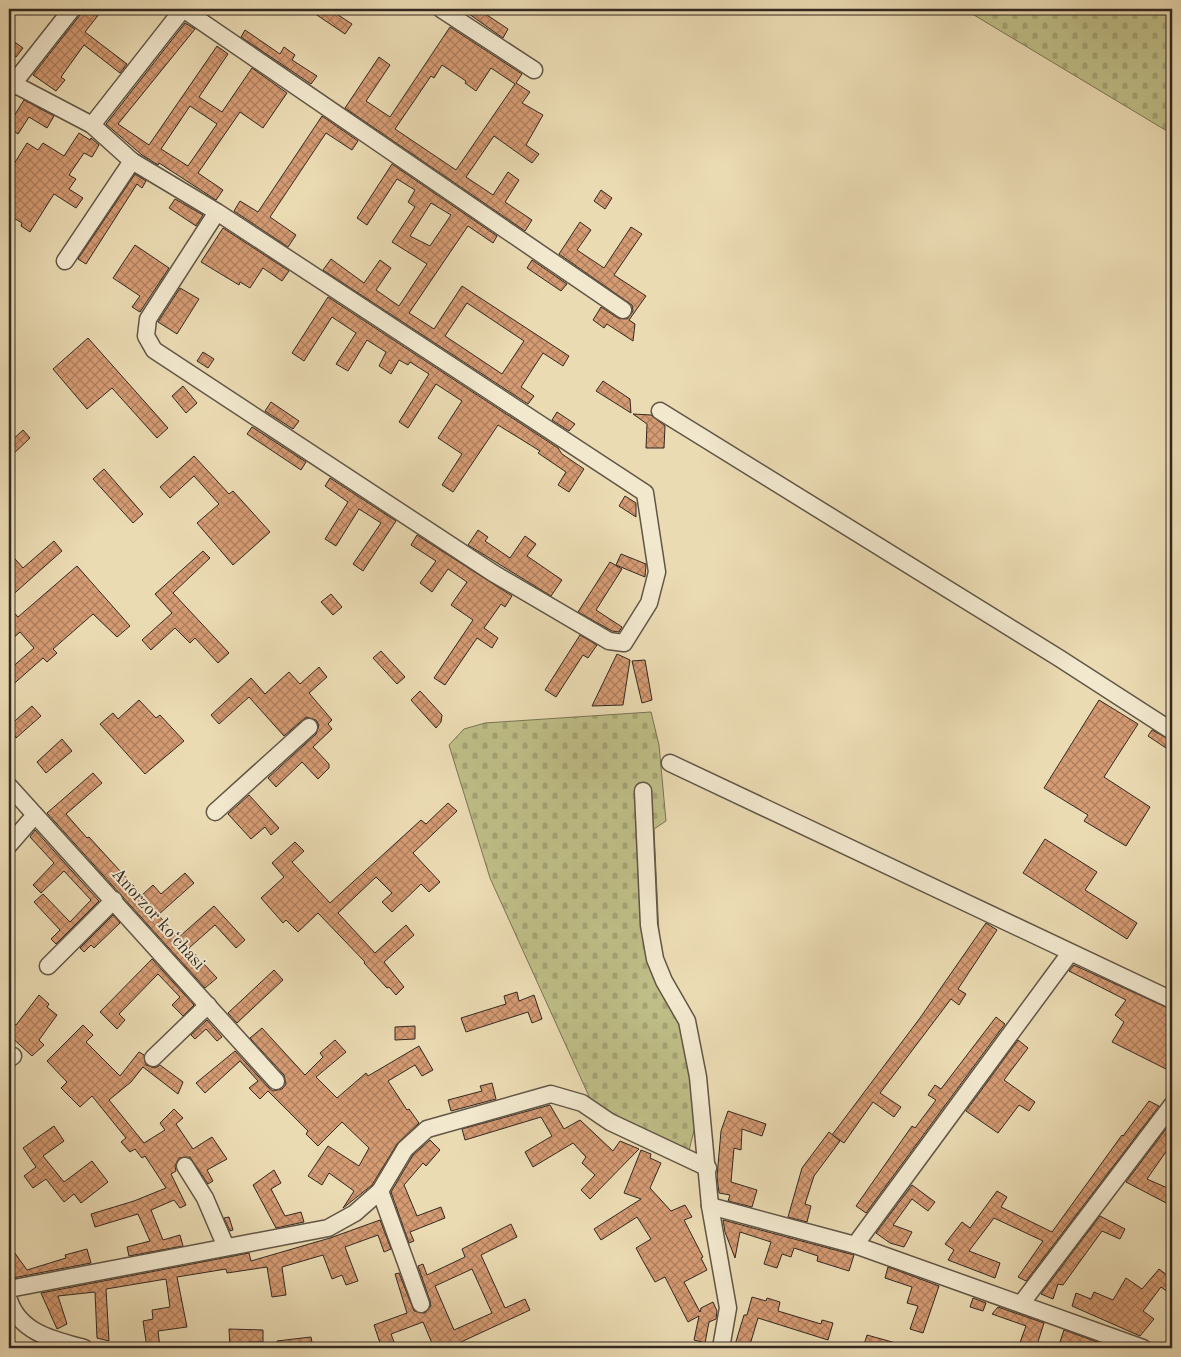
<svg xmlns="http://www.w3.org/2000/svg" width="1181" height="1357" font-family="'Old Standard TT',serif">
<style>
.cemetery{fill:url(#cemetery-stones);stroke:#797454}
.building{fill:url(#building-cross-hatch);stroke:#332922;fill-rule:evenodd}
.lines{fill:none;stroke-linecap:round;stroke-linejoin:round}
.street-casing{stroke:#615646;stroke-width:19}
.street{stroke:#f2e8ce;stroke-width:16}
.labels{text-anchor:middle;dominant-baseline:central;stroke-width:4;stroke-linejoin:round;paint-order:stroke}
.street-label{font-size:18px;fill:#332922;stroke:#f2e8ce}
</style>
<defs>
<pattern id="cemetery-stones" width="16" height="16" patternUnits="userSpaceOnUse" patternTransform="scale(1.25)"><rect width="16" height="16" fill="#bfbe87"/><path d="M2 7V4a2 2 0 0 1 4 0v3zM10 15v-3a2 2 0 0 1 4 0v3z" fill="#a5a374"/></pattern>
<pattern id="building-cross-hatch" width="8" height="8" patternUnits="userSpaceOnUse" patternTransform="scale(1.25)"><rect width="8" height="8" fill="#d59b73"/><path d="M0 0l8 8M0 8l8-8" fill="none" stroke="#ad7e5e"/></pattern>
</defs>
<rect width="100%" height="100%" fill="#ebdbb3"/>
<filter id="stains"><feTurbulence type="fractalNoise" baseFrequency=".004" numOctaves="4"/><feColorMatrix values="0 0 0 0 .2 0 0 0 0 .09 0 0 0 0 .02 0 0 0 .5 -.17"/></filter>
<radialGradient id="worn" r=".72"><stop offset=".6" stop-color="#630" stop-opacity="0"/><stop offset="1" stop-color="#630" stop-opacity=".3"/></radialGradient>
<g class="cemetery">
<polygon points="964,9 1172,9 1172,134"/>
<polygon points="651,712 659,745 666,821 654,829 660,955 685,1005 696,1123 687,1158 598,1116 490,878 449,745 464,729 485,723"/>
</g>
<g class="building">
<polygon points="82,9 103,9 85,32 127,64 120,73 84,45 61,77 65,80 56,91 33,75 80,15"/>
<polygon points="308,9 329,9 352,24 345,34"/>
<polygon points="462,9 478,9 508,29 503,38"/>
<path d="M185,23L195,29L118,124L149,145L217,46L228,54L199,97L222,112L252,68L287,93L263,128L240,112L198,173L223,190L216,200L159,163L158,165L142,155L106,124ZM190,106L217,124L188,166L161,149Z"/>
<path d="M450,27L522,74L516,83L530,92L522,103L543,115L526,145L539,154L532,163L494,136L466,177L493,195L508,172L519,180L505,202L532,220L525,231L345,108L379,57L390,65L366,101L390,117ZM442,65L466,81L465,83L476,91L491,68L515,84L456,170L395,129L431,76L434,78Z"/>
<polygon points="245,30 280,54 284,47 295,55 292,60 317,76 311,84 241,37"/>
<polygon points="9,38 23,48 16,57 9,52"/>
<polygon points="24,100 54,116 47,128 29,117 18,134 9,128 9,124"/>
<polygon points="322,116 358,141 352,150 326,133 270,217 296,235 288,247 234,211 240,201 258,212"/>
<polygon points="79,133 90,140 91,138 99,145 92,157 84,153 69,175 76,179 69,189 83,198 76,208 54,194 30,232 21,226 22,223 9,215 9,172 27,143 38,150 43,143 64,156"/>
<path d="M392,164L497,236L493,243L468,226L409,313L434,329L462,286L569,356L563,366L543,353L521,387L534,396L528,404L323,270L331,259L364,283L380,260L391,268L376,290L399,306L427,264L392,242L415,207L408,202L415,190L397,179L367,225L357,218ZM431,203L451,215L430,246L410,236ZM467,303L524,341L502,374L445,336Z"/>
<polygon points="135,174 146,181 142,188 137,184 86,264 78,259"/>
<polygon points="601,190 612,198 605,209 594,201"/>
<polygon points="175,199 203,215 196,226 169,208"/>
<polygon points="580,222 591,230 577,250 604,268 631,227 642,234 614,275 646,296 629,320 635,324 633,341 607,324 604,328 593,320 601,307 618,318 627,319 633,311 632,305 559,254"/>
<polygon points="223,228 289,271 282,281 263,268 250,288 240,282 239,285 201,262"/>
<polygon points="135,245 169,268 140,312 132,307 140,296 113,278"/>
<polygon points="532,260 567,284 561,291 527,268"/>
<polygon points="180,288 199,299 177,334 158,322"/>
<polygon points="328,297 558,448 562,454 584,469 569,492 558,485 566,472 538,453 540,451 498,425 453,492 442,485 462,454 438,438 462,401 436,384 408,428 399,422 429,374 410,362 408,365 399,360 391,374 379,366 386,352 367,340 348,371 336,364 356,333 332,317 304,361 292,353"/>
<polygon points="88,338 168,428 157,438 112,388 87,409 53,369"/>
<polygon points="203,352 214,359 208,368 197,361"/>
<polygon points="603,381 630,399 631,413 596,391"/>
<polygon points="183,386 197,403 186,413 172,396"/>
<polygon points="271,402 299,421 293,429 265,411"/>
<polygon points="557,412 575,424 569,431 552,420"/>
<polygon points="633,414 651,415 665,426 664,448 646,448 647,424"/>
<polygon points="252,427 306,462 301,470 247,434"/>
<polygon points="23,430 30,438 9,458 9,443"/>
<polygon points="194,456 229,494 233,491 270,532 233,565 197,523 219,504 194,476 170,498 160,487"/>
<polygon points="104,469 143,514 133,523 93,479"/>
<polygon points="330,478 396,521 363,571 353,564 381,523 359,509 336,546 325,539 348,502 325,486"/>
<polygon points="625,496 636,503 636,517 619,506"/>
<polygon points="478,530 488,537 485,541 510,558 525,536 536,544 527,556 562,580 551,596 468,545"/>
<polygon points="417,535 512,596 505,607 501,604 484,628 498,638 492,648 477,638 445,685 434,678 473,620 451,605 467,582 448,569 432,592 420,583 436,561 411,545"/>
<polygon points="54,541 62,551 9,598 9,552 23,568"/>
<polygon points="203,551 210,558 173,593 229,653 218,663 195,638 190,643 175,628 151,650 142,640 172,613 155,594"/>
<polygon points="621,554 646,564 645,577 616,565"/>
<polygon points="610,562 622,569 596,610 622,627 619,632 612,631 578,612"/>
<polygon points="77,566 130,626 117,637 93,614 53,649 57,653 47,662 43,658 9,688 9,670 34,648 20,632 9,642 9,607 18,617"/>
<polygon points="331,594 342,607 333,615 321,602"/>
<polygon points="580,635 597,645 588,658 583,655 556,697 545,690"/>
<polygon points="381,651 405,677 397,684 373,658"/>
<polygon points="617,654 630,660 623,705 592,706"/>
<polygon points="645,660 652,700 642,703 632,661"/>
<polygon points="319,667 327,677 309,693 332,720 328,724 332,729 313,747 329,764 329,768 318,779 302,762 276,787 268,778 316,734 319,725 316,720 306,717 284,736 249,697 219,724 211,715 251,678 265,694 289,672 300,684"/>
<polygon points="420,691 442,715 441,722 436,728 411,700"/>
<polygon points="139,700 156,718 160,715 184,741 145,774 100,724 113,713 118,719"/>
<polygon points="1099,700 1138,724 1104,777 1150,807 1126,846 1084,821 1088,815 1044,788"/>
<polygon points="32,706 41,716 16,738 9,726"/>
<polygon points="1152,730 1172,741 1172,752 1148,736"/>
<polygon points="62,739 72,751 46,773 37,762"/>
<polygon points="93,773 102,783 66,814 87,838 89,837 142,895 153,885 161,894 185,873 194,883 158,915 179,937 214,906 245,940 236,948 215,925 189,948 217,978 205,988 47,813"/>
<polygon points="249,795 279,828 271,835 265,827 251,839 228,814"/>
<polygon points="448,803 457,811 413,853 440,882 429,892 421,884 392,912 382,902 392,893 376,877 338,913 375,953 406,925 414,935 384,962 404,987 396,995 389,987 387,988 364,963 365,962 318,913 298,932 286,920 283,923 261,898 284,877 272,863 295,842 304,851 292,862 330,903 421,820 426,824"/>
<polygon points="35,830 99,901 56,944 51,939 60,930 34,902 43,894 70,922 91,900 64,871 41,893 33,885 54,863 30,837"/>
<polygon points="1045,839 1097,872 1085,890 1137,923 1127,939 1023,873"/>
<polygon points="113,915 120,923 94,948 91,945 84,952 80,948"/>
<polygon points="986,923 997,930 958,989 966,994 959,1005 951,999 880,1093 901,1107 894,1117 873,1102 844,1143 832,1135 920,1018"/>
<polygon points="152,959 194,1005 183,1016 172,1005 180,997 158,974 119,1014 125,1020 117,1029 100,1012"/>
<polygon points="1074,965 1172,1010 1172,1072 1112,1042 1124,1022 1115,1015 1126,1000 1069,971"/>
<polygon points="274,970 283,980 237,1023 228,1013"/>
<polygon points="517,992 519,1001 534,995 542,1019 532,1023 528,1012 466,1032 461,1018 506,1004 504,996"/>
<polygon points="39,995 49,1004 47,1007 57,1015 39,1040 44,1045 32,1056 9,1035 9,1019 16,1025"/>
<polygon points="996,1017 1005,1024 866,1213 856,1206 912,1126 915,1128 936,1100 928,1095 935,1085 941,1089"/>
<polygon points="207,1020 222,1037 217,1041 206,1029 195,1039 191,1035"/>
<polygon points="83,1025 93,1035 86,1042 120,1076 139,1052 144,1055 146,1065 155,1068 160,1065 183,1082 178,1094 143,1067 131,1082 109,1100 144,1143 165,1130 160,1123 174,1109 183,1118 176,1124 193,1149 212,1137 227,1159 207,1170 213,1181 208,1184 190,1157 179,1158 175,1166 176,1171 171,1174 186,1205 180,1208 174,1200 151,1210 163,1240 180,1235 183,1246 129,1256 127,1247 150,1241 138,1214 95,1227 91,1214 134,1201 166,1188 145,1156 142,1158 135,1149 130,1152 121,1142 126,1138 92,1096 80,1107 61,1088 67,1082 47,1061"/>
<polygon points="415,1026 415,1039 395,1040 395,1027"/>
<polygon points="262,1028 305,1075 323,1057 320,1053 335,1040 346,1052 316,1077 337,1098 366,1073 368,1076 419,1046 433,1070 422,1076 415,1065 388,1081 407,1110 409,1109 419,1123 397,1144 372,1185 343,1208 354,1191 329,1173 322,1185 308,1176 328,1146 359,1166 369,1148 342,1122 318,1146 306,1134 308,1131 268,1091 260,1099 249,1088 258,1081 240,1061 205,1093 196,1083 235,1051 269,1088 273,1091 282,1089 286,1084 284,1075 250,1038"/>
<polygon points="1018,1040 1028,1048 1004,1080 1035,1102 1029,1111 1019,1105 998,1133 966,1111"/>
<polygon points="492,1083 496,1099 451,1111 448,1100 482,1091 480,1086"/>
<polygon points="1149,1101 1159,1106 1026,1281 1018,1277 1043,1241 994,1218 969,1251 1000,1263 995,1278 948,1260 954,1250 945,1244 962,1222 970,1228 997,1191 1007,1197 1001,1207 1052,1232 1122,1135 1123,1136"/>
<polygon points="550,1105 564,1129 580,1120 613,1151 620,1141 639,1149 590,1199 581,1190 595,1175 582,1163 586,1157 573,1143 533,1167 525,1152 552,1136 541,1117 465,1140 462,1129"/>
<polygon points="728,1111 766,1124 762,1136 742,1129 741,1150 734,1148 731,1182 757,1190 752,1207 728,1201 730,1195 719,1193 717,1177 721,1131"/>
<polygon points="1172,1121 1172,1143 1147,1179 1172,1190 1172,1206 1126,1182"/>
<polygon points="54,1126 64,1141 43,1156 64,1182 92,1161 108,1182 81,1203 74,1194 64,1202 46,1179 33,1188 24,1176 36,1167 23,1148"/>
<polygon points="829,1132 840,1141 814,1176 805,1204 811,1206 807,1222 788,1217 802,1168"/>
<polygon points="430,1140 440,1150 426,1166 423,1163 404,1185 417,1216 441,1207 445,1218 410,1232 414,1241 409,1243 391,1192 413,1155"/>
<polygon points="641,1150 651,1154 650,1158 661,1163 650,1188 671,1211 685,1205 692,1217 684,1220 703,1257 701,1258 707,1270 684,1282 700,1312 701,1308 713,1302 717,1311 716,1319 709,1322 705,1343 694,1340 699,1316 688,1322 665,1277 655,1282 643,1261 636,1248 651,1239 637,1217 601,1240 594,1229 641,1199 624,1193"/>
<polygon points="274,1170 281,1183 271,1189 285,1216 301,1212 304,1222 276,1228 253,1185"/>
<polygon points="912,1185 935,1202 928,1211 912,1199 893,1225 912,1232 904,1247 890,1243 876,1233"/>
<polygon points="1100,1216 1125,1229 1120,1239 1102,1231 1063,1285 1058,1284 1053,1299 1041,1294"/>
<polygon points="229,1217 233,1230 230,1231 224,1218"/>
<polygon points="380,1220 391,1249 384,1252 378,1235 345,1247 358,1281 346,1285 342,1275 332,1279 323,1255 282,1267 286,1295 272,1297 267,1267 227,1273 226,1269 177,1277 187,1327 158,1331 160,1348 147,1348 143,1321 153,1319 152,1310 170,1307 166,1279 106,1289 109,1341 97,1338 95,1292 58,1296 67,1324 57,1329 41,1293 249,1253 251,1261 330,1238"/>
<polygon points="723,1220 854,1255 849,1271 817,1261 818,1256 794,1248 791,1257 782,1254 777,1268 764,1264 771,1242 740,1232 735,1258 725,1232"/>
<path d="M511,1224L517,1237L481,1255L505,1308L525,1299L530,1310L461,1342L464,1348H434L423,1322L391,1334L394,1342L381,1346L374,1325L407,1313L395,1274L399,1273L414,1311L425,1313L431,1306L430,1301L418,1266L423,1264L427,1275L465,1257L462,1249ZM472,1269L492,1313L454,1330L435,1286Z"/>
<polygon points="9,1245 27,1270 66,1258 65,1255 87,1249 91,1263 13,1278 9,1273"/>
<polygon points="888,1267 939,1286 923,1333 910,1329 918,1306 907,1303 912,1287 885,1278"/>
<polygon points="1159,1269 1172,1279 1172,1295 1161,1287 1143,1311 1154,1319 1140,1336 1072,1306 1076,1293 1091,1299 1094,1292 1113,1300 1126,1278 1142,1289"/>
<polygon points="752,1297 766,1301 767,1298 780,1302 778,1311 821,1324 822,1320 833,1323 828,1340 758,1318 749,1348 734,1348 744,1315 747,1315"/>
<polygon points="973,1298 986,1303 983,1311 970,1307"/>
<polygon points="998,1307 1044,1323 1036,1348 1018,1348 1026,1326 992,1314"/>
<polygon points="229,1329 263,1330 263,1342 249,1342 249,1348 230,1348"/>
<polygon points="1064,1330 1114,1348 1058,1348"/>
<polygon points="867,1335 903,1345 902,1348 863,1348"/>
<polygon points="311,1337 313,1348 277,1348 277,1341"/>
</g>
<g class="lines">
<defs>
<g id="street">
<polyline points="183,9 623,310"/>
<polyline points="441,9 534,70"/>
<polyline points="12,83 92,125 132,161 217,212 645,493 657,572 649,603 624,643 609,641 493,573 154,350 146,336 148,319 217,212"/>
<polyline points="9,89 72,9"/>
<polyline points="92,125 183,9"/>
<polyline points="65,261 132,161"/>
<polyline points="660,411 1059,658 1172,731"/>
<polyline points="670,763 1172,1000"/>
<polyline points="9,786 276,1081"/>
<polyline points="643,791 649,925 655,959 664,981 687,1021 698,1077 710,1206 728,1308 721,1348"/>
<polyline points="215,812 309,727"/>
<polyline points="9,845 35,815"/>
<polyline points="48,966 114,900"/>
<polyline points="153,1058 208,1005"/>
<polyline points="9,1059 13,1056"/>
<polyline points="185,1166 205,1198 226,1247"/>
<polyline points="380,1191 421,1304"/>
<polyline points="710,1206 855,1245 1143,1348"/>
<polyline points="855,1245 1070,953"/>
<polyline points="9,1289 328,1228 355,1213 380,1191 405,1149 427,1129 551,1094 582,1103 610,1122 708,1168"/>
<path d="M9,1300C20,1333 54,1340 84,1348"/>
<polyline points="1021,1304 1172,1105"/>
</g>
</defs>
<use href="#street" class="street-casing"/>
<use href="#street" class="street"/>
</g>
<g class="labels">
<g class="street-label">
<text transform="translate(158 919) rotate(48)">Anorzor koʻchasi</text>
</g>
</g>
<rect width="1181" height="1357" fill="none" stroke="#ebdbb3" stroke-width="30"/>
<rect x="10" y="10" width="1161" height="1337" fill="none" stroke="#332922" stroke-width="2.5"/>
<rect x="15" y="15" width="1151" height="1327" fill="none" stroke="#332922"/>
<rect width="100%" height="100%" filter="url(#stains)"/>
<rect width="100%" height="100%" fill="url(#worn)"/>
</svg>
